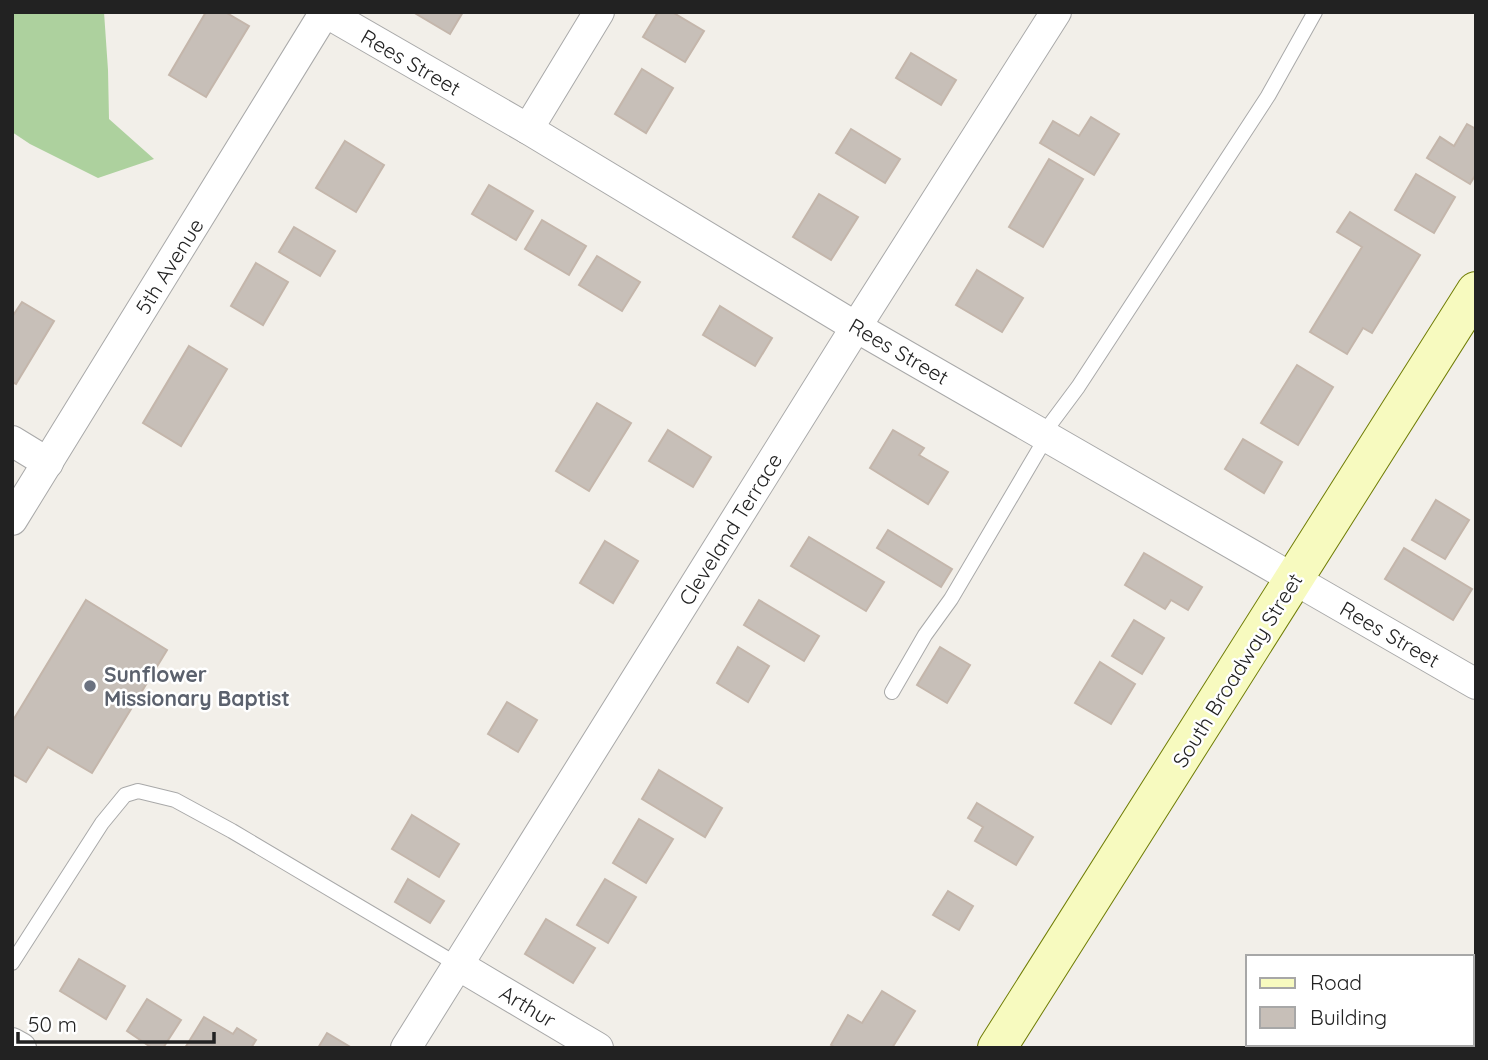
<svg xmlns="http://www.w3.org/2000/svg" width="1488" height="1060" font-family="Quicksand,sans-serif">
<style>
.forest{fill:#add19e}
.building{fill:#c7bfb8;stroke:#c4b6ab;stroke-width:2}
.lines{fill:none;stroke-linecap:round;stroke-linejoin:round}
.lane-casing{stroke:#a9a9a9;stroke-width:16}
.street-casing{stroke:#a9a9a9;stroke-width:32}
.secondary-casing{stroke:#707d05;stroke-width:40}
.lane{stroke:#fff;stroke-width:14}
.street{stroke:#fff;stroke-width:30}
.secondary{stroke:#f7fabf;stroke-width:38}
.worship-dot{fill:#6b7280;stroke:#fff;stroke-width:2.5}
.labels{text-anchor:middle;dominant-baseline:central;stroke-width:5;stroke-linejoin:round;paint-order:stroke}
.street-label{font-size:21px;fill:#222;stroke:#fff}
.worship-label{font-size:21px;font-weight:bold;fill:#5b616d;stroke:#fff;text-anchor:start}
</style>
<rect width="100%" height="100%" fill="#f2efe9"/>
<polygon class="forest" points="12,12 104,12 108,70 109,119 154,159 98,178 30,144 12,132"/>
<g class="building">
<polygon points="206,12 225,12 249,26 206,97 169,75"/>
<polygon points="413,12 463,12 450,34"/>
<polygon points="658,12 672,12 704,31 685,62 643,37"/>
<polygon points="911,53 956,80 941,105 896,78"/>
<polygon points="642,69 673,88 646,133 615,114"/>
<polygon points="1091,117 1119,134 1094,175 1040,143 1053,121 1079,136"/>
<polygon points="1467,124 1476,129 1476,174 1470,184 1427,158 1440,137 1454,146"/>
<polygon points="851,129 900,159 885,183 836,153"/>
<polygon points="345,141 384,165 356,212 316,188"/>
<polygon points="1049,159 1083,179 1043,247 1009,227"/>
<polygon points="1416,174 1455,197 1434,233 1395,210"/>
<polygon points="489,185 533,211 516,240 472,214"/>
<polygon points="819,194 858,217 831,260 793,237"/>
<polygon points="1350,212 1420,255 1372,333 1363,328 1347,354 1310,332 1362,247 1337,232"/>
<polygon points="542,220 586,246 569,275 525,249"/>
<polygon points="294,227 335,251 320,276 279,252"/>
<polygon points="597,256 640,282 622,311 579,285"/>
<polygon points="256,263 288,282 263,325 231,306"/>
<polygon points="977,270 1023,298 1002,332 956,305"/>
<polygon points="22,302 54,321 16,384 12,382 12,317"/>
<polygon points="720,306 772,338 755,366 703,335"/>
<polygon points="189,346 227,369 181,446 143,423"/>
<polygon points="1297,365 1333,387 1298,445 1261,423"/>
<polygon points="597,403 631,423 589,491 556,471"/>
<polygon points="668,430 711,457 693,487 649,461"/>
<polygon points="893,430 924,448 919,455 948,472 928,504 870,468"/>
<polygon points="1243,439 1282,462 1264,493 1225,469"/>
<polygon points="1436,500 1469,520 1445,559 1412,540"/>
<polygon points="888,530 952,569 941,587 877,548"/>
<polygon points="809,537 884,582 866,611 791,566"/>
<polygon points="605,541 638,561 613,603 580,583"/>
<polygon points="1404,548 1472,589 1453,620 1385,579"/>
<polygon points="1144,553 1202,587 1188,610 1171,600 1165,609 1125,585"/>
<polygon points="86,600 167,650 92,773 48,747 26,782 12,774 12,722"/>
<polygon points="759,600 819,636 804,661 744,625"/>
<polygon points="1134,620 1164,638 1142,674 1112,656"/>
<polygon points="738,647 769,666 748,702 717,683"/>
<polygon points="940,647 970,665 947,703 917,685"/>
<polygon points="1100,662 1135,684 1111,724 1075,703"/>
<polygon points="507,702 537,720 518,752 488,734"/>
<polygon points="659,770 722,808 705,837 642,799"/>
<polygon points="977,803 1033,837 1016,865 975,841 983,827 968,818"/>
<polygon points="412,815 459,844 439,877 392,849"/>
<polygon points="639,819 673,839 646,883 613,863"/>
<polygon points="408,879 444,901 430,923 395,902"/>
<polygon points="605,879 636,897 608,943 577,925"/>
<polygon points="948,891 973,906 959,930 933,915"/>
<polygon points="546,919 595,948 573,983 525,954"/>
<polygon points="79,959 125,986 106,1019 60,991"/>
<polygon points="882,991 915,1011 892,1048 836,1048 831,1045 848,1015 862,1023"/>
<polygon points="147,999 181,1020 163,1048 152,1048 127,1031"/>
<polygon points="204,1017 233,1034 237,1028 256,1040 251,1048 185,1048"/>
<polygon points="327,1033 352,1048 318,1048"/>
</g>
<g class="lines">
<defs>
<g id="lane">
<polyline points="1043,434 1078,387 1268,96 1315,12"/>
<polyline points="892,692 925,635 951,599 1047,436"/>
<polyline points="12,963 102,823 125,795 138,791 175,800 232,831 458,965"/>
</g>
<g id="street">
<polyline points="325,12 528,129 856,327 1476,684"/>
<polyline points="528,129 599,12"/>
<polyline points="12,441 48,463"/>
<polyline points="12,520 325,12"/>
<polyline points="458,965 598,1048"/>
<polyline points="12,1043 21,1048"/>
<polyline points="406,1048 856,327 1056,12"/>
</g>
<polyline id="secondary" points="997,1048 1476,291"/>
</defs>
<use href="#lane" class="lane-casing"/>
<use href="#street" class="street-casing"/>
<use href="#secondary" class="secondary-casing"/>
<use href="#lane" class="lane"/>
<use href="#street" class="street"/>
<use href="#secondary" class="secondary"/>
</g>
<circle class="worship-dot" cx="90" cy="686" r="7"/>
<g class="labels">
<g class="street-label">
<text transform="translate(411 62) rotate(30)">Rees Street</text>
<text transform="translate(169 266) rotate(-58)">5th Avenue</text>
<text transform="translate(899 351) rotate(30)">Rees Street</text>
<text transform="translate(730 529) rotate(-58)">Cleveland Terrace</text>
<text transform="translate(1390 634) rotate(30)">Rees Street</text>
<text transform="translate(1237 670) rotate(-58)">South Broadway Street</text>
<text transform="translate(528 1006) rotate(31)">Arthur</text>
</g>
<g class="worship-label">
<text x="104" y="674">Sunflower<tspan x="104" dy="24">Missionary Baptist</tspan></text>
</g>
</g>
<rect width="1488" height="1060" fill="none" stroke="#222222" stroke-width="28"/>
<rect x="1246" y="955" width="228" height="91" fill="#ffffff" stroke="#a7a7a7" stroke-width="2"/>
<rect x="1260" y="978" width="35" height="10" fill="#f7fabf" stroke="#a7a7a7" stroke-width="2"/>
<text x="1310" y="990" font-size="21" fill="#222222">Road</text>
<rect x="1260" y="1007" width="35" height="21" fill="#c7bfb8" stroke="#a7a7a7" stroke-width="2"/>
<text x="1310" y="1025" font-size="21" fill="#222222">Building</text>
<path d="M18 1032v10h196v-10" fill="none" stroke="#222222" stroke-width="3.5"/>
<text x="28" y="1032" font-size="21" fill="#222222" stroke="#ffffff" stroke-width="5" paint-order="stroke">50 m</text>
</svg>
